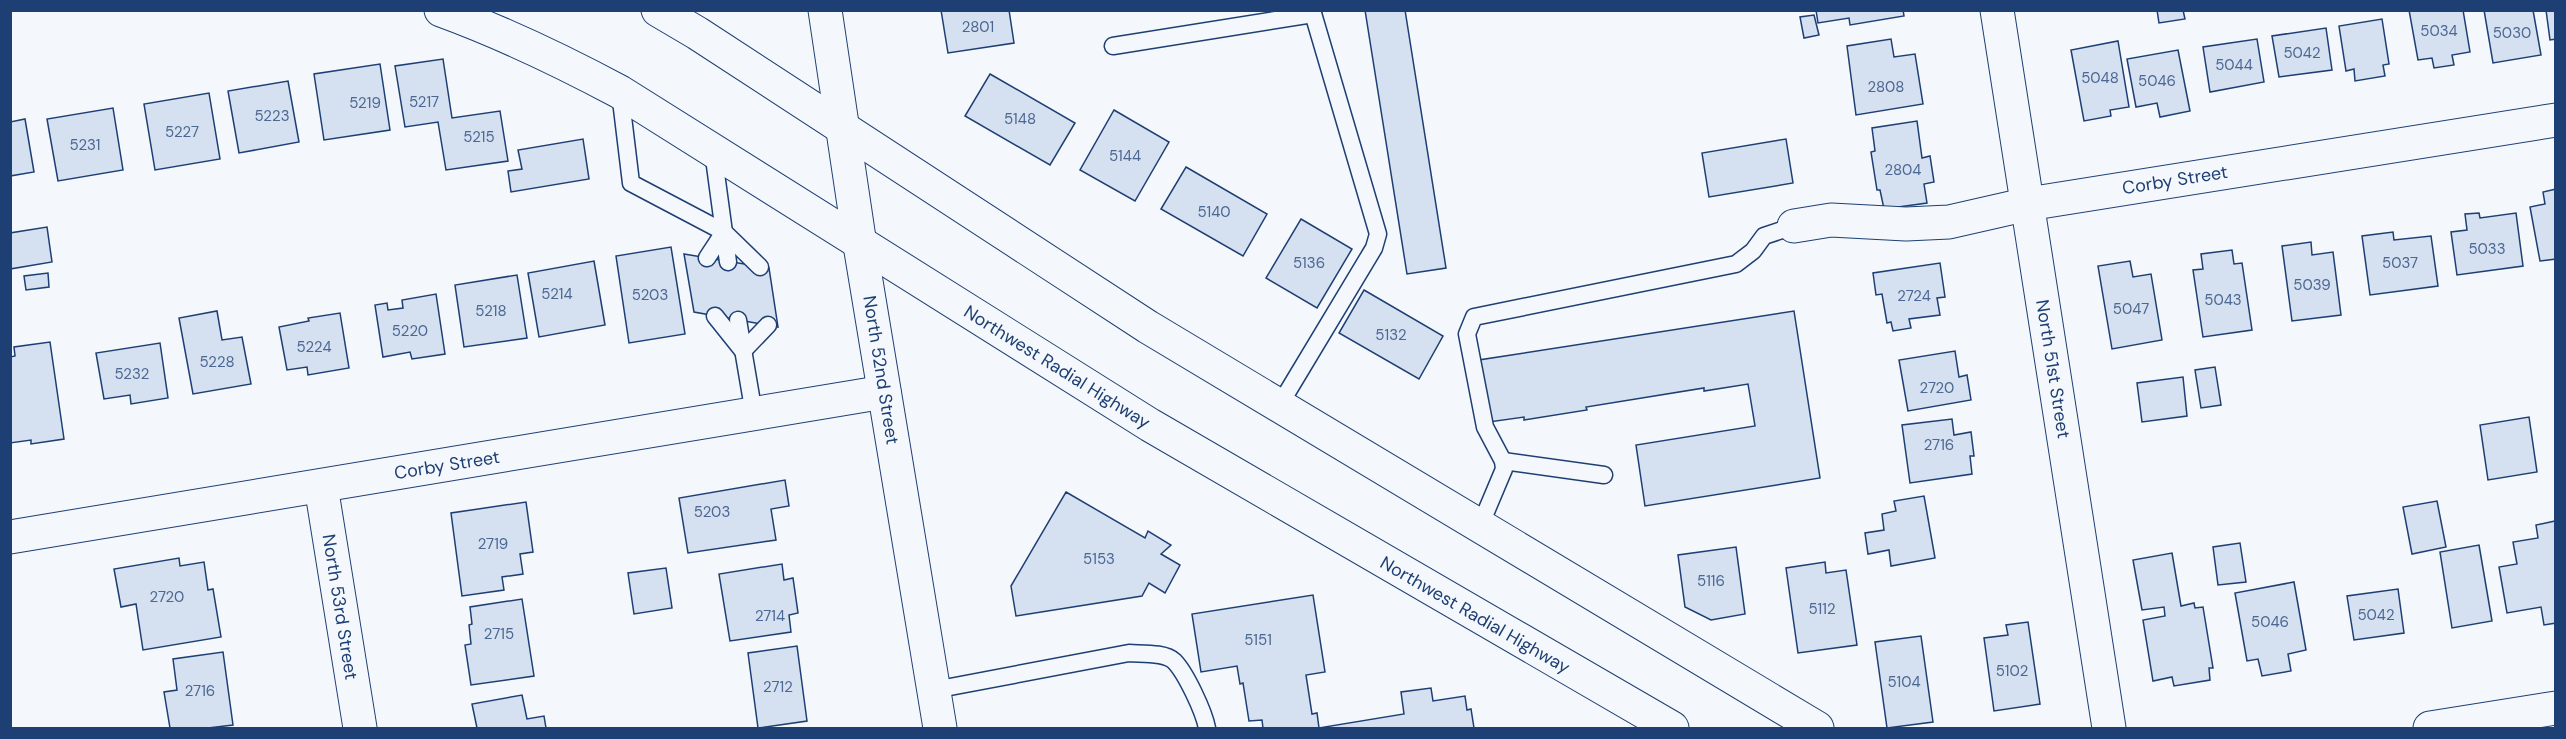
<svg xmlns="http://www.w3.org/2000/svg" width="2566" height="739" font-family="'DM Sans',sans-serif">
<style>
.building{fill:#d5e0f0;stroke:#1d3f73;stroke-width:1.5}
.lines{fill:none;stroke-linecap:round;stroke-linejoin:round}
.lane-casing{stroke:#1d3f73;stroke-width:19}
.street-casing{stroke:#1d3f73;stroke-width:35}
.secondary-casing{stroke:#1d3f73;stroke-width:35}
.primary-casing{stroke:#1d3f73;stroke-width:35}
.lane{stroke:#f4f7fb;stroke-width:16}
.street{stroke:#f4f7fb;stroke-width:33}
.secondary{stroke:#f4f7fb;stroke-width:33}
.primary{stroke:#f4f7fb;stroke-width:33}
.labels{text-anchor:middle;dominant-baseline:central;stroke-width:4.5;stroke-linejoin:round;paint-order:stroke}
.number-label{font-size:15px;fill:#4b6792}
.street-label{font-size:18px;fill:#1d3f73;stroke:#f4f7fb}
</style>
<rect width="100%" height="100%" fill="#f4f7fb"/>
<g class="building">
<polygon points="941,10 1009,10 1014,43 948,53"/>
<polygon points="1365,10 1405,10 1446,268 1407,274"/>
<polygon points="1816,10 1903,10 1904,16 1850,25 1849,18 1818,23"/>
<polygon points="2157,10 2183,10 2185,19 2159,23"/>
<polygon points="2409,10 2463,10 2470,52 2452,55 2454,65 2434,68 2432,58 2418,60"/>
<polygon points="2484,10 2533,10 2541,55 2493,63"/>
<polygon points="2546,10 2556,10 2556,39 2550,40"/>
<polygon points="1814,15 1819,35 1804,38 1800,17"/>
<polygon points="2382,19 2389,64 2383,65 2385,76 2355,81 2354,69 2346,71 2339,26"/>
<polygon points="2326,28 2332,70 2279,77 2272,36"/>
<polygon points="1891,39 1894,57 1915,54 1923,104 1856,115 1847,46"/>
<polygon points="2257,39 2264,82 2210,92 2203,47"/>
<polygon points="2118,41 2129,107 2110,110 2111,116 2084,121 2071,50"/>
<polygon points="2178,50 2190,111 2160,117 2157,103 2136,107 2127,59"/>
<polygon points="443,59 452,118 500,111 508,161 446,170 438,122 405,127 395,66"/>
<polygon points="380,64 390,130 324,140 314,74"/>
<polygon points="990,74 1075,123 1050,165 965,116"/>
<polygon points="288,81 299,142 239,153 228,91"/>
<polygon points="209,93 220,159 155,170 144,104"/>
<polygon points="113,108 123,170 58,181 47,119"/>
<polygon points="1114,110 1169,142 1135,201 1080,170"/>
<polygon points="25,119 34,172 10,176 10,122"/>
<polygon points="1917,121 1922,158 1930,156 1934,182 1924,184 1927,203 1884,209 1880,190 1877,190 1871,152 1875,151 1872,128"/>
<polygon points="583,139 589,179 511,192 508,171 522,169 518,150"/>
<polygon points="1786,139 1793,183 1709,197 1702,153"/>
<polygon points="1186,167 1267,214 1243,256 1161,209"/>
<polygon points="2556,189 2556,259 2540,261 2530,207 2545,204 2543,192"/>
<polygon points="2479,213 2480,218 2516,213 2523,266 2457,275 2451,232 2467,230 2465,214"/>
<polygon points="1301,219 1352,249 1317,308 1266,278"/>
<polygon points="47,227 52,262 10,269 10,233"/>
<polygon points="2393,232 2394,240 2431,236 2438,286 2370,295 2362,236"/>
<polygon points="2311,242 2312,255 2333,252 2341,315 2292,321 2282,246"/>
<polygon points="671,247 685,334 629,343 616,256"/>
<polygon points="2232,250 2234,264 2242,263 2252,330 2203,337 2193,270 2203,269 2201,254"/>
<polygon points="684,254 769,268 778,327 694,312"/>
<polygon points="594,261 605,325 539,337 528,273"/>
<polygon points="2130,261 2133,277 2151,274 2162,340 2112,349 2098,266"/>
<polygon points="1940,263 1945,297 1937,298 1940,315 1909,319 1911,328 1893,331 1891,322 1887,323 1882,294 1876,295 1873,273"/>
<polygon points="48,273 49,287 26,290 24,276"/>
<polygon points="517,275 527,338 464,347 455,285"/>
<polygon points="1364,290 1443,336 1419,379 1339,333"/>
<polygon points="436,294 445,354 412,359 410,352 383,357 375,305 387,303 388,310 403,308 402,300"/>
<polygon points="217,311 222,340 242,337 251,384 193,394 179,318"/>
<polygon points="1794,311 1820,478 1645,506 1636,445 1755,426 1748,384 1704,391 1704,388 1586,407 1587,410 1524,420 1524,417 1489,422 1479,360"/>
<polygon points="340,313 349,368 308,375 307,367 287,370 279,327 309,321 308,318"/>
<polygon points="50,342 64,439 31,444 31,440 10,443 10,357 15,356 14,347"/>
<polygon points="160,343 168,398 131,404 130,395 104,399 96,353"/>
<polygon points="1955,351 1959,377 1967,375 1971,400 1908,411 1899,360"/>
<polygon points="2215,367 2221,405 2201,408 2195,370"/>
<polygon points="2183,377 2187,416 2142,422 2137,383"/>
<polygon points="2529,417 2537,472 2488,480 2480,425"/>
<polygon points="1952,419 1954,435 1971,432 1974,456 1970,456 1972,474 1910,483 1902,425"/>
<polygon points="785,480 789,506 771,509 776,540 688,553 679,498"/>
<polygon points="1066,492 1145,538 1148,531 1171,545 1161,554 1180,565 1165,593 1149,583 1142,596 1016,616 1011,586"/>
<polygon points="1924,496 1935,558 1891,566 1889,550 1868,554 1865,533 1884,530 1882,514 1896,511 1894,501"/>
<polygon points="2437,501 2446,547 2412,554 2403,507"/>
<polygon points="526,502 533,552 520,554 523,574 502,577 504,590 462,596 451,513"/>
<polygon points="2555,521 2556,623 2544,625 2541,607 2507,613 2499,567 2517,564 2513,542 2538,538 2536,525"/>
<polygon points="2240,543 2246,582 2218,585 2213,547"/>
<polygon points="2479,545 2492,621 2452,628 2440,552"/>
<polygon points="1736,547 1745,614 1711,620 1685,607 1678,555"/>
<polygon points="2172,553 2181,606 2194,603 2195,608 2203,607 2213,668 2209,668 2210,680 2174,686 2172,677 2153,681 2143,620 2165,616 2164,607 2142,610 2133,560"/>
<polygon points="179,558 180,566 204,562 208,590 213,589 221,637 143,650 136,604 121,607 114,569"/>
<polygon points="1825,562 1826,573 1846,570 1857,645 1798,653 1786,568"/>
<polygon points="782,564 784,580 793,578 798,613 789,615 791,632 730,641 719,574"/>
<polygon points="666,568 672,608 634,614 628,573"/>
<polygon points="2294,582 2306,650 2288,654 2291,671 2262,676 2258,659 2247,661 2235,593"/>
<polygon points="2398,589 2404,633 2354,640 2347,596"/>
<polygon points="1313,595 1325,672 1306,675 1312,714 1317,713 1319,728 1404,714 1401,692 1431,688 1433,701 1465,696 1467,710 1471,709 1474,728 1263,728 1262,720 1249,721 1243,683 1240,684 1237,666 1201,672 1192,614"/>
<polygon points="522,599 534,676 471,685 465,645 471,644 469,625 472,624 470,607"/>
<polygon points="2028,622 2040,704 1994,711 1984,638 2008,635 2006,625"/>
<polygon points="1921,636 1933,722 1887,728 1875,642"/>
<polygon points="797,646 807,721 758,728 748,653"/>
<polygon points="223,652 233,725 208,728 170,728 164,692 177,690 173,659"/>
<polygon points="522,695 527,719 544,716 546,728 477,728 472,704"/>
</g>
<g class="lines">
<defs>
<g id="lane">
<polyline points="1113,46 1313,14"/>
<polyline points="620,92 631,183 724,232 760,267"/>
<polyline points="713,151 728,262"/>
<polyline points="707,258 724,232"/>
<polyline points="715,316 743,351 768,325"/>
<polyline points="738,320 754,414"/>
<polyline points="1279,406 1374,248 1378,234 1312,10"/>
<polyline points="1503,461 1604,475"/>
<polyline points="1480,526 1504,469 1503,461 1485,427 1467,334 1474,317 1736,264 1753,251 1764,236 1794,226"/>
<path d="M934,690L1129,653C1141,654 1165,652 1174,661C1186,673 1204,712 1207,728"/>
</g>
<g id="street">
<polyline points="1997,10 2109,728"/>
<polyline points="1794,226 1831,220 1906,224 1949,222 2028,204 2556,120"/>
<polyline points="321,486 360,728"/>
<polyline points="10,537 884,392"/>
<polyline points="2430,728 2556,708"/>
</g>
<polyline id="secondary" points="825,10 860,245 940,728"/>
<g id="primary">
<path d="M441,10C504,33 562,61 620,92L1150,425L1672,728"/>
<polyline points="658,10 697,33 1148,327 1817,728"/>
</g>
</defs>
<use href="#lane" class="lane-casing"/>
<use href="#street" class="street-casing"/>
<use href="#secondary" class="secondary-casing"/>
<use href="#primary" class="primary-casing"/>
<use href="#lane" class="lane"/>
<use href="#street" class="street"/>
<use href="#secondary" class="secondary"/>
<use href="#primary" class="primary"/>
</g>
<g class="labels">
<g class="number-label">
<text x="978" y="27">2801</text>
<text x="2439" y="31">5034</text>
<text x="2512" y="33">5030</text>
<text x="2302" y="53">5042</text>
<text x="2234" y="65">5044</text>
<text x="2100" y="78">5048</text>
<text x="2157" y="81">5046</text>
<text x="1886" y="87">2808</text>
<text x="424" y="102">5217</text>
<text x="365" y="103">5219</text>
<text x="272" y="116">5223</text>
<text x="1020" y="119">5148</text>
<text x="182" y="132">5227</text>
<text x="479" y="137">5215</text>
<text x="85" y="145">5231</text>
<text x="1125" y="156">5144</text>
<text x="1903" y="170">2804</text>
<text x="1214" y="212">5140</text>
<text x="2487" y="249">5033</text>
<text x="1309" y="263">5136</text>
<text x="2400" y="263">5037</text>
<text x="2312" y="285">5039</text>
<text x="557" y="294">5214</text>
<text x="650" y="295">5203</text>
<text x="1914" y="296">2724</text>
<text x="2223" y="300">5043</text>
<text x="2131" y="309">5047</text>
<text x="491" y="311">5218</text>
<text x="410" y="331">5220</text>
<text x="1391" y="335">5132</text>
<text x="314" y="347">5224</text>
<text x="217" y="362">5228</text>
<text x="132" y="374">5232</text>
<text x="1937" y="388">2720</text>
<text x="1939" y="445">2716</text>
<text x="712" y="512">5203</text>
<text x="493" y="544">2719</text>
<text x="1099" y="559">5153</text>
<text x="1711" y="581">5116</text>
<text x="167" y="597">2720</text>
<text x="1822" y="609">5112</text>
<text x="2376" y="615">5042</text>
<text x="770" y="616">2714</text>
<text x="2270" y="622">5046</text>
<text x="499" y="634">2715</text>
<text x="1258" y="640">5151</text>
<text x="2012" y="671">5102</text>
<text x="1904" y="682">5104</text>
<text x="778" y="687">2712</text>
<text x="200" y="691">2716</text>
</g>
<g class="street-label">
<text transform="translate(2175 180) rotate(-9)">Corby Street</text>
<text transform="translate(1057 367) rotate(32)">Northwest Radial Highway</text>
<text transform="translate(2053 369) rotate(81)">North 51st Street</text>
<text transform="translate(881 370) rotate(81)">North 52nd Street</text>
<text transform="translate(447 465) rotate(-9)">Corby Street</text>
<text transform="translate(340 607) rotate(81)">North 53rd Street</text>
<text transform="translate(1475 615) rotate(30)">Northwest Radial Highway</text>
</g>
</g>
<rect width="2566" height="739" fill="none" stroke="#1d3f73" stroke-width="24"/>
</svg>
